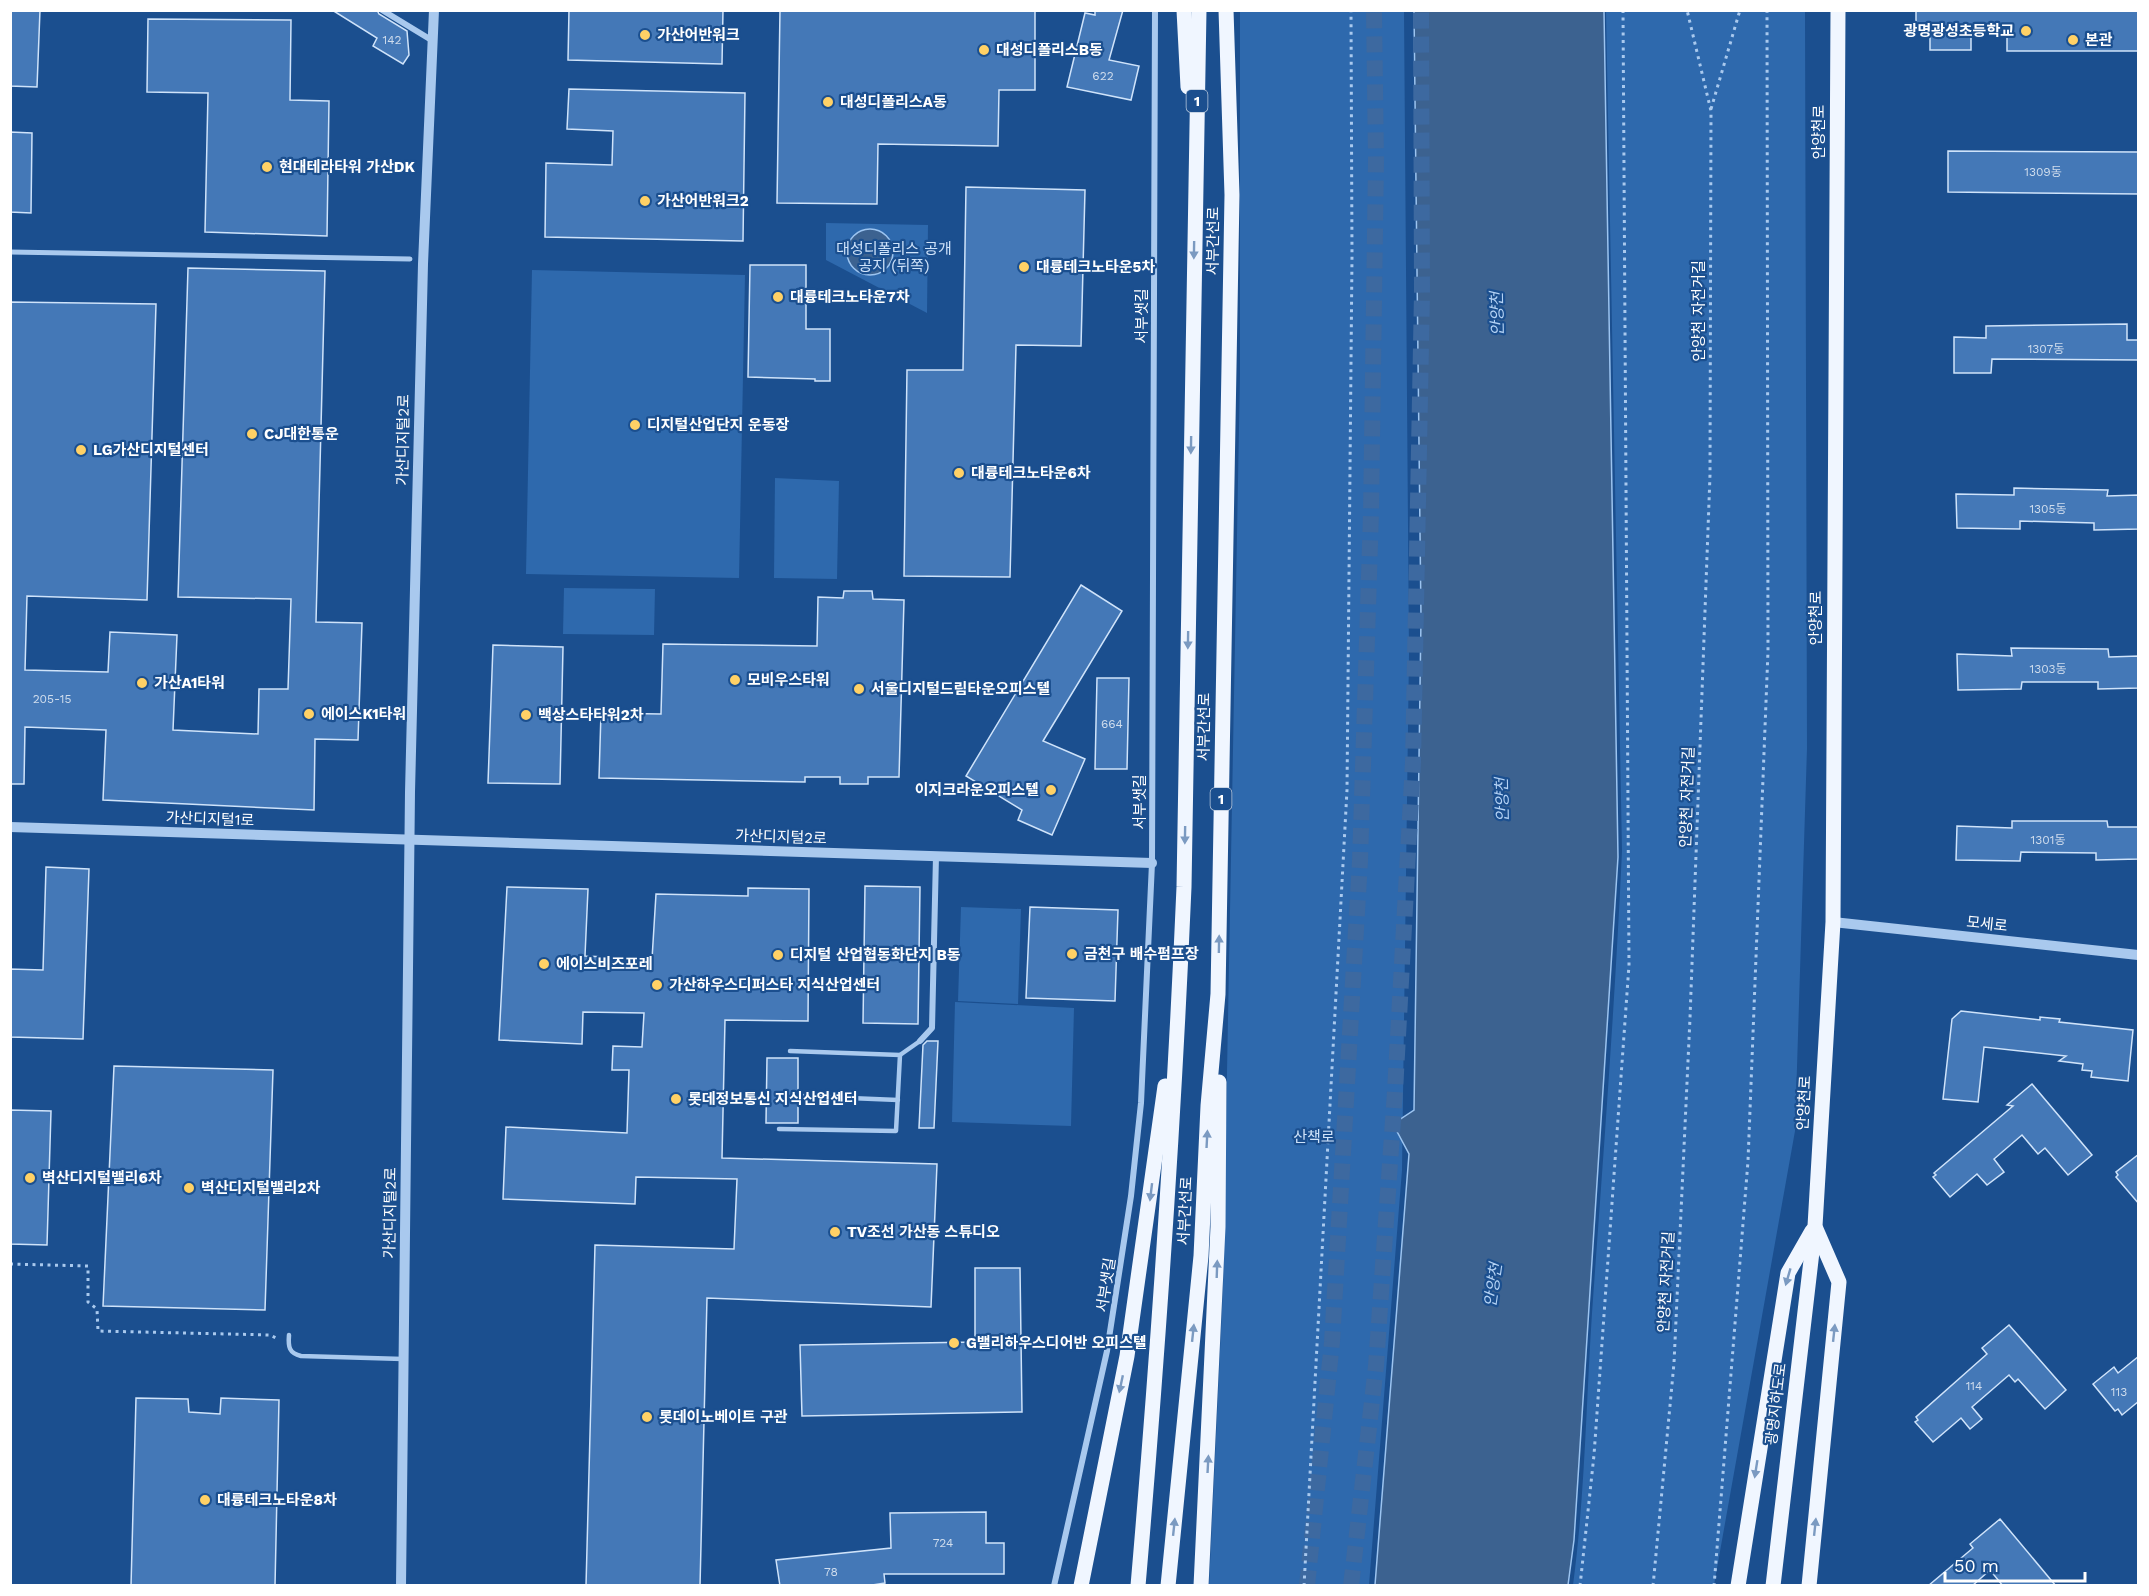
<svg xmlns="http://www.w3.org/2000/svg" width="2149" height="1596" font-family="'Work Sans','Noto Sans KR',sans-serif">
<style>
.green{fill:#2e69ad}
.water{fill:#3c6290;stroke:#9cc4f0;stroke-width:1.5}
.building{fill:#4478b7;stroke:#cfe3fa;stroke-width:1.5}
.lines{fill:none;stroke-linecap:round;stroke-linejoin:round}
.trunk-tunnel{stroke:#3d69a0;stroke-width:16;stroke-dasharray:16 8;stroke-linecap:butt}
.path{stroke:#a9c9ee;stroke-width:3;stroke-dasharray:3 4.5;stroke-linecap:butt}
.service{stroke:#a9c9ee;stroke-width:4.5}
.pedestrian{stroke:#a9c9ee;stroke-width:5}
.minor{stroke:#a9c9ee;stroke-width:6}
.tertiary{stroke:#a9c9ee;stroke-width:10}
.primary{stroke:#f0f6ff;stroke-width:15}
.oneway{fill:#7b9ac1}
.poi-dot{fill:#ffd166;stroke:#1b4f8f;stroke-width:2}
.labels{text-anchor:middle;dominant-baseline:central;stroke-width:4.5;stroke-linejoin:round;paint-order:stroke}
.number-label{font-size:12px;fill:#d0dded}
.shield{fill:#1b4f8f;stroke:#bbcadd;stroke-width:1.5}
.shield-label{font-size:14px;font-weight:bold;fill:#fff}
.poi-label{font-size:15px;font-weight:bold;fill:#fff;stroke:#1b4f8f;text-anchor:start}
.street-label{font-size:15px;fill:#fff;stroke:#1b4f8f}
.park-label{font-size:15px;fill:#cfe3fa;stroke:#1b4f8f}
.water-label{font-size:16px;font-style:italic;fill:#b5d3f5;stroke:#1b4f8f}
</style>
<rect width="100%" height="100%" fill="#1b4f8f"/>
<g class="green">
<polygon points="1240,11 1404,11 1409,654 1402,1170 1369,1585 1209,1586 1223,1287 1240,374"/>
<path d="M1606,11H1805L1807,748L1795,1131L1714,1585H1573C1585,1495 1586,1404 1592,1313C1603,1159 1615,1005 1622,851Z"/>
<polygon points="826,223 928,225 927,313 826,260"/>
<polygon points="532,270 745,275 739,578 526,574"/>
<polygon points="775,478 839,481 837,579 774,578"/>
<polygon points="564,588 655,589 654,635 563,634"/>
<polygon points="961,907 1021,909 1018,1004 958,1001"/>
<polygon points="955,1002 1074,1008 1071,1126 952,1122"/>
</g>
<g class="water">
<polygon points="1414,11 1604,11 1618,857 1574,1540 1568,1585 1375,1585 1409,1154 1393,1124 1414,1110 1421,618"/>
<circle cx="870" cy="252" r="23"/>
</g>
<g class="building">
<polygon points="10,10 40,10 37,87 10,86"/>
<polygon points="332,10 377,10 379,14 407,31 409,55 403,64 373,46 377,38"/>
<polygon points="569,10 723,10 722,64 568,60"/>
<polygon points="780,10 1035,10 1035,90 999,90 998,146 878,144 877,204 777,203"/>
<polygon points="1095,10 1123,10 1109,60 1139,66 1131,100 1067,87 1085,13 1095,15"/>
<polygon points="1916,10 2139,10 2139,51 2007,51 2007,30 1971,30 1971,50 1930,50 1930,30 1916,30"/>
<polygon points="148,19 291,20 290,100 329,101 327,236 205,232 208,93 147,92"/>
<polygon points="569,89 745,93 743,241 545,237 546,163 612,165 613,131 567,129"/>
<polygon points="10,132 32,133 31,213 10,212"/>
<polygon points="1948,151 2139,152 2139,194 1948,192"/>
<polygon points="966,187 1085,190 1081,346 1016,345 1010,577 904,576 907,370 963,370"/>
<polygon points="750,265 806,265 806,329 830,329 830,381 815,381 815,379 748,377"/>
<polygon points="188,268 325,271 316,622 362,623 358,740 315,739 314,810 103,800 106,730 25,727 24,784 10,784 10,302 156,304 147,600 27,596 25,670 108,672 110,632 177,635 173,730 258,734 259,689 288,689 291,599 178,597"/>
<polygon points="2127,324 2127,340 2139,340 2139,360 1992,359 1991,373 1954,373 1954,337 1986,338 1986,326"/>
<polygon points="2014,488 2108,490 2107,496 2139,495 2139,529 2094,530 2094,523 2020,521 2020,529 1957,528 1956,494 2014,495"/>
<polygon points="1081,585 1122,611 1043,741 1085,759 1052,835 1018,820 1022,810 966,776"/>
<polygon points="844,591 872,591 873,599 904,600 899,777 868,777 868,784 840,784 840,777 805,777 805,782 599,778 601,713 661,714 663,644 817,646 818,597 843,598"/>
<polygon points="493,645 563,647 560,784 488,783"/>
<polygon points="2011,648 2108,649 2109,657 2139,656 2139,688 2098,689 2098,682 2022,682 2021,689 1958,690 1957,654 2012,656"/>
<polygon points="1097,678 1129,678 1127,769 1095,769"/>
<polygon points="2012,821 2107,821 2108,827 2139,827 2139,859 2096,860 2096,853 2021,852 2020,861 1956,860 1957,826 2012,828"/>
<polygon points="46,867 89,869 83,1039 10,1037 10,969 43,970"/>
<polygon points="865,886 920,887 918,1024 863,1023"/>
<polygon points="507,887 588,889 585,956 652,959 656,894 748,896 748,888 809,889 808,1021 725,1020 722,1158 937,1164 931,1307 707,1298 700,1586 586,1586 595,1245 734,1249 737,1179 636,1177 635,1204 503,1199 506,1127 627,1133 629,1070 612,1070 613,1046 642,1047 644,1013 583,1012 582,1044 499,1040"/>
<polygon points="1030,907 1118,910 1115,1001 1026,998"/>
<polygon points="1961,1011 2040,1020 2040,1017 2060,1019 2059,1022 2133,1030 2128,1081 2091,1077 2092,1071 2082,1070 2083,1064 2059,1061 2066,1056 1984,1047 1978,1102 1943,1099 1952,1019"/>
<polygon points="927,1041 938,1041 934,1128 919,1128 923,1045"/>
<polygon points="767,1058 798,1058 798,1123 766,1123"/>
<polygon points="114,1066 273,1070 265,1310 103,1306"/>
<polygon points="2032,1084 2092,1155 2068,1175 2045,1148 2038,1154 2022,1135 1994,1159 2004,1172 1987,1185 1977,1174 1950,1197 1933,1177 1936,1175 1934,1173 2013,1106 2007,1105"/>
<polygon points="10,1110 51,1111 47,1245 10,1244"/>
<polygon points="2139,1154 2139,1204 2116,1177 2118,1175 2116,1172"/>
<polygon points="975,1268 1020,1268 1022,1412 802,1416 800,1345 975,1342"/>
<polygon points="2009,1325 2066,1390 2045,1409 2018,1379 2015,1382 2009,1375 1972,1407 1982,1419 1970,1429 1961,1418 1933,1442 1915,1422 1918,1420 1916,1417 1987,1354 1982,1348"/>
<polygon points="2139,1356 2139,1401 2122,1415 2118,1409 2115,1411 2093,1384 2114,1367 2118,1373"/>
<polygon points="136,1398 188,1399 189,1412 220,1414 221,1398 279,1400 275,1586 131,1586"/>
<polygon points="986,1512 986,1543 1004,1543 1004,1574 884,1574 885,1583 866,1586 780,1586 776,1560 891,1548 890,1513"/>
<polygon points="2000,1519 2056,1586 2003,1586 1990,1570 1972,1586 1928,1586 1973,1548 1970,1544"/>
</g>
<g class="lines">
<g class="trunk-tunnel">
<polyline points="1307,1586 1332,1342 1360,861 1371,513 1376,161 1374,10"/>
<polyline points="1351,1586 1376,1366 1395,1091 1413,762 1422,293 1421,10"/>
</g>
<g class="path">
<polyline points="1711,109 1740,10"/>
<polyline points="10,1264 88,1266 88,1302 97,1309 98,1331 270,1335 278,1339"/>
<polyline points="1304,1586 1347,790 1352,256 1351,10"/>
<polyline points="1580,1586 1594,1455 1629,965 1623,10"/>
<polyline points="1653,1586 1674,1363 1690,1018 1710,475 1711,111 1687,10"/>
<polyline points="1714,1586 1748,1161 1768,651 1767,10"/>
</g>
<g class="service">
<polyline points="900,1055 920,1041"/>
<polyline points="801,1096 898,1100"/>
<polyline points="779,1129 896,1131 900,1055 790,1051"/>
<path d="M289,1335C288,1347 289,1353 301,1356L403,1359"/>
</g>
<polyline class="pedestrian" points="10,252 410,259"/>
<g class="minor">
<polyline points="382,10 433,41"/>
<polyline points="920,1041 932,1028 936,856"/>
<polyline points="1054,1586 1107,1351 1131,1196 1141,1103 1152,863 1155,10"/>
</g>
<g class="tertiary">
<polyline points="10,827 1152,863"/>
<polyline points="1833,922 2138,955"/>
<polyline points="401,1586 410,792 423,264 434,10"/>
</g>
<g class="primary">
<polyline points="1184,10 1188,87"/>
<polyline points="1081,1586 1127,1356 1165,1086"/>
<path d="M1138,1586C1158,1353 1174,1120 1184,887L1199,10"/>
<polyline points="1168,1586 1201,1256 1208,1106 1218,994 1232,195 1226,10"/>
<polyline points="1201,1586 1218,1227 1219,1082"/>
<polyline points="1738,1586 1788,1273 1812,1231"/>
<polyline points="1773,1586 1815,1226 1833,922 1838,10"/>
<polyline points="1809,1586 1839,1282 1816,1229"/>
</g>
</g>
<defs><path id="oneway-solid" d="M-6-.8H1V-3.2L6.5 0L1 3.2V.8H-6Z" transform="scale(1.5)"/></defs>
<g class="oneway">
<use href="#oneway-solid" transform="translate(1194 250) rotate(91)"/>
<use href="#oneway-solid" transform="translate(1191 445) rotate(91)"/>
<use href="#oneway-solid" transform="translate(1188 640) rotate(91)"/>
<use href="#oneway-solid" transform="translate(1185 835) rotate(91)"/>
<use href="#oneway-solid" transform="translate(1219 944) rotate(-89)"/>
<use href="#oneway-solid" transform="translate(1207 1139) rotate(-87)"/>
<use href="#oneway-solid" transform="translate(1151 1192) rotate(97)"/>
<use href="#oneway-solid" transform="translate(1217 1269) rotate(-88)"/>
<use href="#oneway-solid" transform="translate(1788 1277) rotate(106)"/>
<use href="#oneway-solid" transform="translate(1193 1333) rotate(-84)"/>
<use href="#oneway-solid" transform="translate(1834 1333) rotate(-84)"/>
<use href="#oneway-solid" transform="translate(1121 1384) rotate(102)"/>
<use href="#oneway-solid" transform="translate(1208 1464) rotate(-87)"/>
<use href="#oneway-solid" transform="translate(1756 1469) rotate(99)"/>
<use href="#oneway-solid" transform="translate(1174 1527) rotate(-84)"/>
<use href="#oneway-solid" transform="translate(1815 1527) rotate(-84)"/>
</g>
<g class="poi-dot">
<circle cx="2026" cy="31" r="6"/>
<circle cx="645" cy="35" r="6"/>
<circle cx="2073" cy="40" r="6"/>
<circle cx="984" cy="50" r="6"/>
<circle cx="828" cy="102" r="6"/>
<circle cx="267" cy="167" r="6"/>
<circle cx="645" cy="201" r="6"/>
<circle cx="1024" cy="267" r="6"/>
<circle cx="778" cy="297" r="6"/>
<circle cx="635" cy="425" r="6"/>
<circle cx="252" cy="434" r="6"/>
<circle cx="81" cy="450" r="6"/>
<circle cx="959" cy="473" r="6"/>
<circle cx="735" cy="680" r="6"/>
<circle cx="142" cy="683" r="6"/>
<circle cx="859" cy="689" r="6"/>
<circle cx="309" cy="714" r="6"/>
<circle cx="526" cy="715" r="6"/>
<circle cx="1051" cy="790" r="6"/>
<circle cx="1072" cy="954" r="6"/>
<circle cx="778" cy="955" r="6"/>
<circle cx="544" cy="964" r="6"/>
<circle cx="657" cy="985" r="6"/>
<circle cx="676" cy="1099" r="6"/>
<circle cx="30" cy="1178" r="6"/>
<circle cx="189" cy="1188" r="6"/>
<circle cx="835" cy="1232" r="6"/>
<circle cx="954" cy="1343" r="6"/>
<circle cx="647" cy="1417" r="6"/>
<circle cx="205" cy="1500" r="6"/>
</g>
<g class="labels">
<g class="number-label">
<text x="392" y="40">142</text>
<text x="1103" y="76">622</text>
<text x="2043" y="172">1309동</text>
<text x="2046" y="349">1307동</text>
<text x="2048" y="509">1305동</text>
<text x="2048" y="669">1303동</text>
<text x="52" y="699">205-15</text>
<text x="1112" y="724">664</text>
<text x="2048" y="840">1301동</text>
<text x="1974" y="1386">114</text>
<text x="2119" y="1392">113</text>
<text x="943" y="1543">724</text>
<text x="831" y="1572">78</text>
</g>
<g class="shield">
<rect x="1186.5" y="90" width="21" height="22" rx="4.5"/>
<rect x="1210.5" y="788" width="21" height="22" rx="4.5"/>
</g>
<g class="shield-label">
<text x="1197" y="101">1</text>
<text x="1221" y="799">1</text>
</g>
<g class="poi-label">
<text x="2014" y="31" text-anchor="end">광명광성초등학교</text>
<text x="657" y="35">가산어반워크</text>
<text x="2085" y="40">본관</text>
<text x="996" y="50">대성디폴리스B동</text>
<text x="840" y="102">대성디폴리스A동</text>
<text x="279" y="167">현대테라타워 가산DK</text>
<text x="657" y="201">가산어반워크2</text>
<text x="1036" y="267">대륭테크노타운5차</text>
<text x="790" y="297">대륭테크노타운7차</text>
<text x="647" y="425">디지털산업단지 운동장</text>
<text x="264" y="434">CJ대한통운</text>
<text x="93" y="450">LG가산디지털센터</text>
<text x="971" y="473">대륭테크노타운6차</text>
<text x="747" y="680">모비우스타워</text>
<text x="154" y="683">가산A1타워</text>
<text x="871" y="689">서울디지털드림타운오피스텔</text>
<text x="321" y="714">에이스K1타워</text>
<text x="538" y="715">백상스타타워2차</text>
<text x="1039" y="790" text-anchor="end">이지크라운오피스텔</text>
<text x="1084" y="954">금천구 배수펌프장</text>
<text x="790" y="955">디지털 산업협동화단지 B동</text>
<text x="556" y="964">에이스비즈포레</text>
<text x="669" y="985">가산하우스디퍼스타 지식산업센터</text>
<text x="688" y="1099">롯데정보통신 지식산업센터</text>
<text x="42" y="1178">벽산디지털밸리6차</text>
<text x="201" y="1188">벽산디지털밸리2차</text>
<text x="847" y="1232">TV조선 가산동 스튜디오</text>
<text x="966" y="1343">G밸리하우스디어반 오피스텔</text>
<text x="659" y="1417">롯데이노베이트 구관</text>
<text x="217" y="1500">대륭테크노타운8차</text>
</g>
<g class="street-label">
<text transform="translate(1819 132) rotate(-90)">안양천로</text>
<text transform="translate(1213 241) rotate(-89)">서부간선로</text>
<text transform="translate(1699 311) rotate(-90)">안양천 자전거길</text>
<text transform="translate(1142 316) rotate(-90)">서부샛길</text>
<text transform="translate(403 440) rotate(-89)">가산디지털2로</text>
<text transform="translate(1816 618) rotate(-90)">안양천로</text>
<text transform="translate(1204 727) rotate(-89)">서부간선로</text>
<text transform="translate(1687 797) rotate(-88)">안양천 자전거길</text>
<text transform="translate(1140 802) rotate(-90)">서부샛길</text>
<text transform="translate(210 819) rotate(2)">가산디지털1로</text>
<text transform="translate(781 837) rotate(2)">가산디지털2로</text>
<text transform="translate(1987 924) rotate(6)">모세로</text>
<text transform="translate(1804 1103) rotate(-87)">안양천로</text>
<text transform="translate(1185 1211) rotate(-87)">서부간선로</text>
<text transform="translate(390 1213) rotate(-89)">가산디지털2로</text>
<text transform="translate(1666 1282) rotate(-87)">안양천 자전거길</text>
<text transform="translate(1106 1285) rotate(-81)">서부샛길</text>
<text transform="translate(1776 1404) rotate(-83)">광명지하도로</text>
</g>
<g class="park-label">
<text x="894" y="249">대성디폴리스 공개<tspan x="894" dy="17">공지 (뒤쪽)</tspan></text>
<text x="1314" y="1137">산책로</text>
</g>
<g class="water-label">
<text transform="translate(1497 314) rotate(-91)">안양천</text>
<text transform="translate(1502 800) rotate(-91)">안양천</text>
<text transform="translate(1493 1285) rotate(-82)">안양천</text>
</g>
</g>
<rect width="2149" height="1596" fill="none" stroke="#ffffff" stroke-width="24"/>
<path d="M1945 1572v9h140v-9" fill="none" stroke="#ffffff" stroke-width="3"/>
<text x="1954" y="1572" font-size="18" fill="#ffffff" stroke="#1b4f8f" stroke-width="4.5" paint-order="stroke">50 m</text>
</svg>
